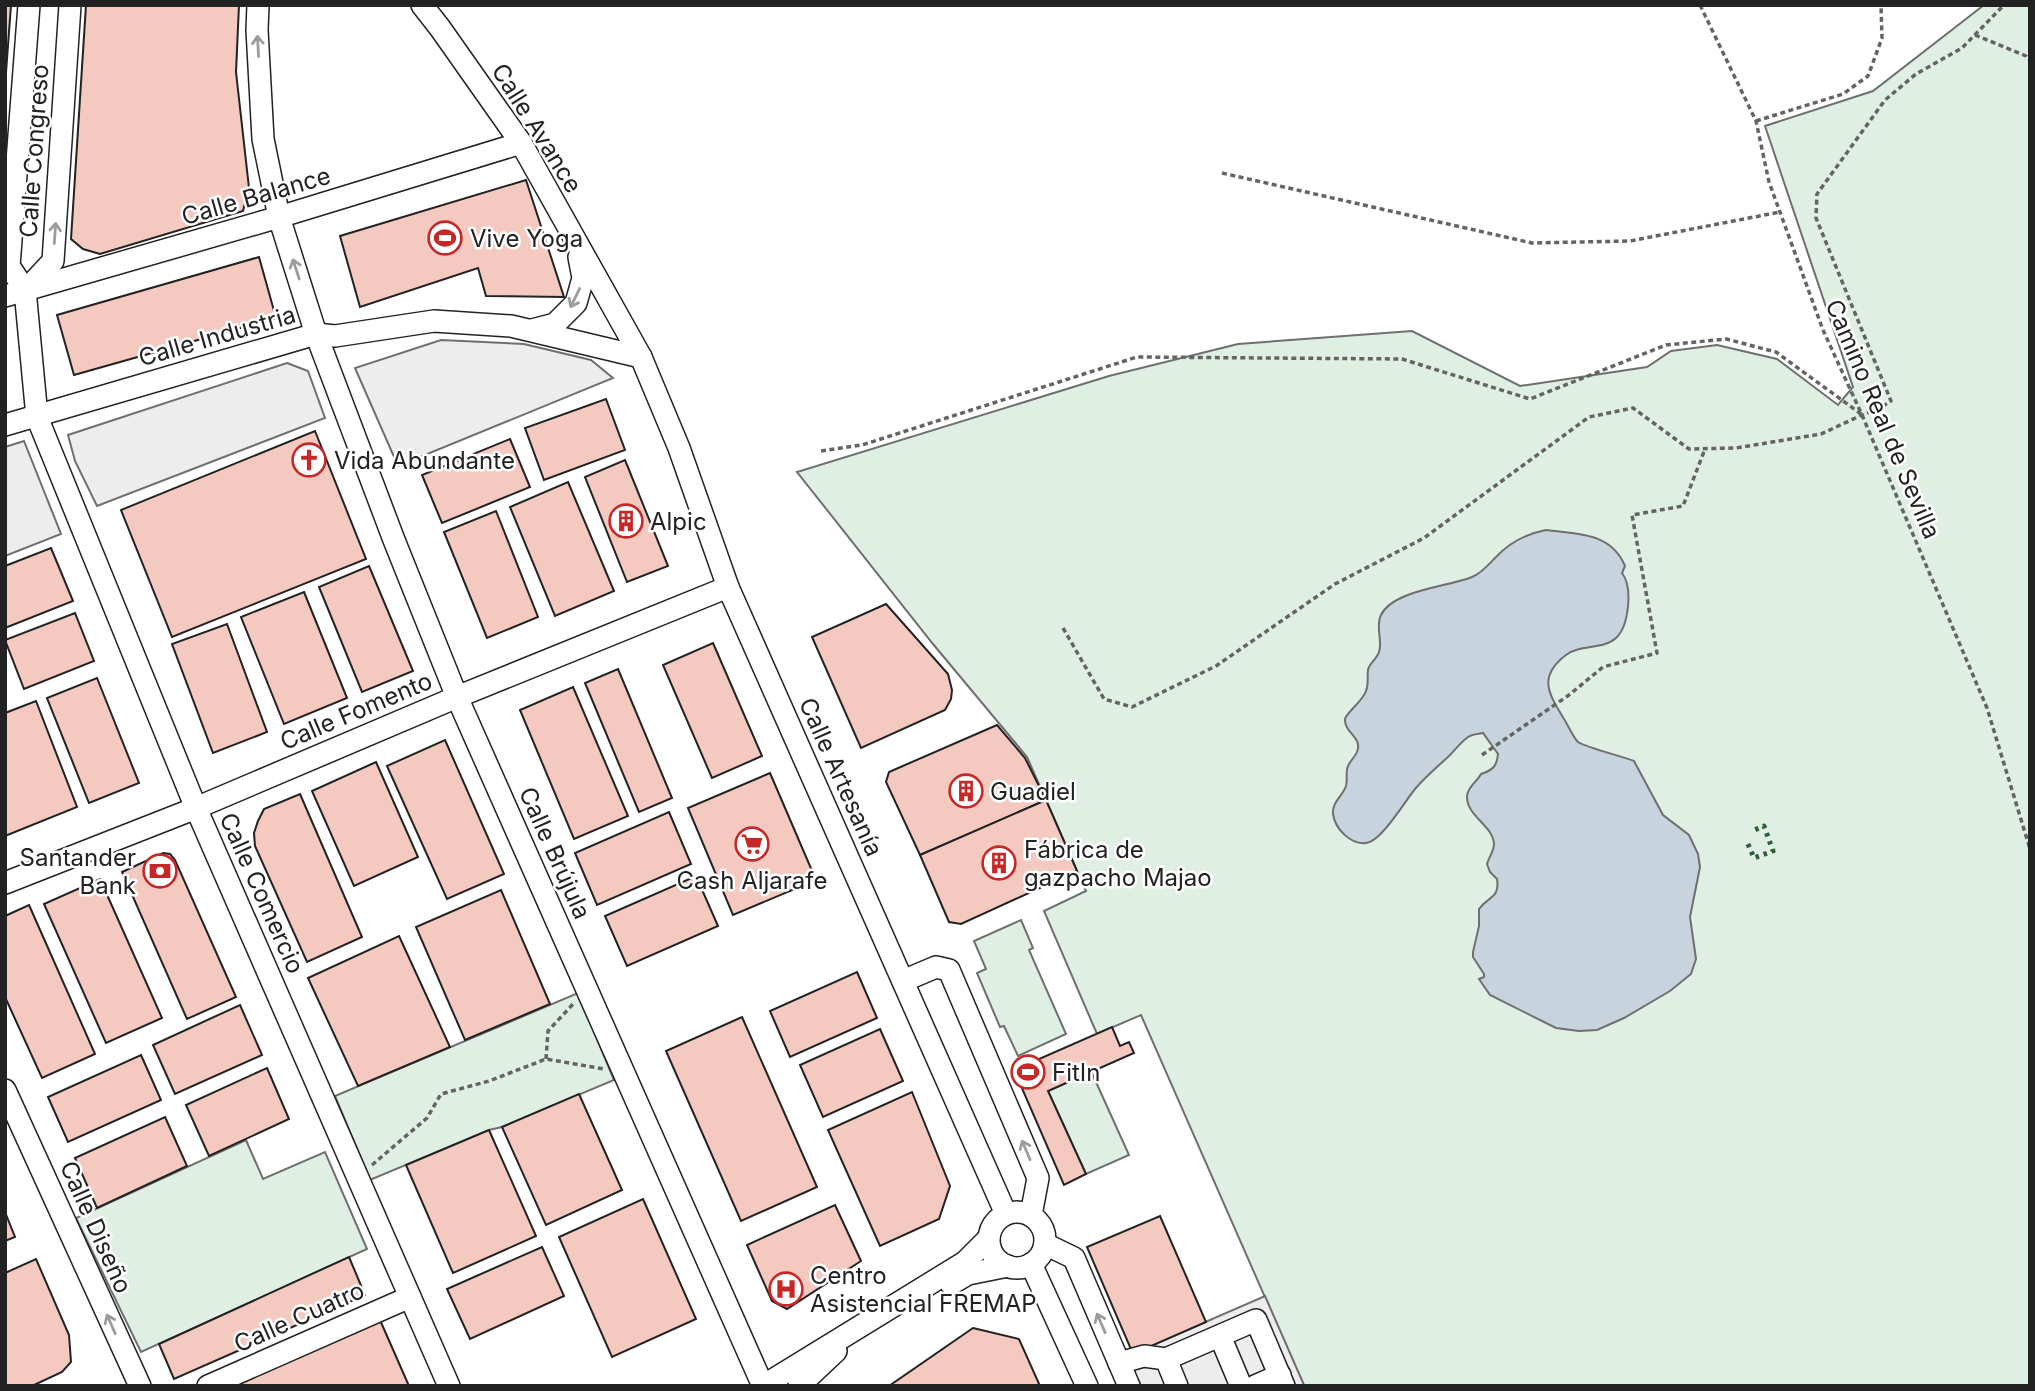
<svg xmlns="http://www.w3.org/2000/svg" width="2035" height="1391" font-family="Inter,sans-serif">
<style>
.green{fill:#e0efe3;stroke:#6f6f6f;stroke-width:2}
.parking{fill:#ededed;stroke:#6f6f6f;stroke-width:2}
.water{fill:#c7d3dd;stroke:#6f6f6f;stroke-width:2}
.building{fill:#f3c9c0;stroke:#222;stroke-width:2}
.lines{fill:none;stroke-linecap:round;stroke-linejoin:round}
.minor-casing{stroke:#222;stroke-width:24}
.path{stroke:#646464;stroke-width:3.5;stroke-dasharray:5 3.5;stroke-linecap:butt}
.minor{stroke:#fff;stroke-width:21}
.hedge{stroke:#2f5e38;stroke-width:5;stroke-dasharray:3.5 5;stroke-linecap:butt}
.oneway{stroke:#9c9c9c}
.labels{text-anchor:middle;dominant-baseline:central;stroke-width:5;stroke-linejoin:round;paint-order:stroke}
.street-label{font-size:24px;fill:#222;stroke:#fff}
.poi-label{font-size:24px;fill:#222;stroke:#fff;text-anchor:start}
</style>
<rect width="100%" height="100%" fill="#fff"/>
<g class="green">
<polygon points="1984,5 2030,5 2030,1386 1304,1386 1141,1015 1097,1034 1044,911 1086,891 1027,757 933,644 797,472 1109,376 1238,344 1412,331 1520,386 1647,367 1671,351 1717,345 1777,359 1838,405 1853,387 1765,126 1873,91"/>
<polygon points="1021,920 1033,948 1029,950 1066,1034 1018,1056 1004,1026 1000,1027 977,973 986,969 974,941"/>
<polygon points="578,993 614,1080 502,1127 489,1130 370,1180 335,1096"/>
<polygon points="1091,1071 1129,1155 1086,1174 1048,1091"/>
<polygon points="246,1140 263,1179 325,1152 367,1249 141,1352 76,1218"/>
</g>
<g class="parking">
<polygon points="441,340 524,344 591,360 613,378 398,466 355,368"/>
<polygon points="287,363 308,371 325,418 97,506 75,461 68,435"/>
<polygon points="24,441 61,534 5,556 5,447"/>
<polygon points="1265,1296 1304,1385 1141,1386 1127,1356"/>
</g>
<path class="water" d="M1546,530C1577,534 1611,532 1625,566L1622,573C1633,587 1629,626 1616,638C1603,650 1580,644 1566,655C1537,677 1549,694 1564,719C1568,725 1573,737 1578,742C1585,747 1624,757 1634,761L1663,815L1689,835L1698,854L1700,867L1690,917L1696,959L1691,974L1670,991L1624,1018L1597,1030L1579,1031L1556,1028L1490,995L1479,979L1484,977V974L1473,957V952L1479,926V909C1488,896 1500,899 1497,879L1490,872L1487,864C1489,857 1494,851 1494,844C1493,825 1466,816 1467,796C1468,786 1477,782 1481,774C1493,770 1497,766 1498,754L1483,733C1479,734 1472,734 1468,737C1461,742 1455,750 1449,756C1438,766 1425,777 1415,789C1405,801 1381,842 1366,843C1351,845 1335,829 1333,814C1332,802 1342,797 1346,786C1348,779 1345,772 1348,766C1350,761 1355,757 1357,752C1363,737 1344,733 1345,719C1346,713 1362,702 1366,691C1369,683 1367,677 1368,670C1369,663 1377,659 1379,652C1383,641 1375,627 1381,615C1393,590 1448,587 1472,577C1482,573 1488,565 1496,557C1510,542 1525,534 1546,530Z"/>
<g class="building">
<polygon points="5,5 11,5 5,86"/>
<polygon points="86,5 239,5 236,72 249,188 243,211 100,254 83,249 71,239"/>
<polygon points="526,180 564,297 486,296 478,268 360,307 340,236"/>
<polygon points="259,257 276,318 74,375 57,315"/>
<polygon points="606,399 625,450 544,480 525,428"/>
<polygon points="315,431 366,559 172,637 121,510"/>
<polygon points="510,439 530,487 442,523 422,475"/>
<polygon points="625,460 668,566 627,582 585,477"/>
<polygon points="568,482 614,591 555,616 510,507"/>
<polygon points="496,511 538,617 487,638 444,532"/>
<polygon points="51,548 73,601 5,628 5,566"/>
<polygon points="369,566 413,671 362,692 319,587"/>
<polygon points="304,592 347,698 284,724 241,617"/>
<polygon points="886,604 948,674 952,690 951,699 945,710 861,748 812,637"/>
<polygon points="75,613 94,661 24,689 5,640"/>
<polygon points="227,624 267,732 213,753 172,644"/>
<polygon points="713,643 762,756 712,778 663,665"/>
<polygon points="618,669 672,798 639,812 585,683"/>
<polygon points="97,678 139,783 89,803 47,698"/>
<polygon points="573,687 628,816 574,839 520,710"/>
<polygon points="36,701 77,807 5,836 5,713"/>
<polygon points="997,725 1025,758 1046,800 920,855 886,782 889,772"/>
<polygon points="445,740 504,874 447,899 387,766"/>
<polygon points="376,762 418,857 354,886 312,791"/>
<polygon points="770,773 816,880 733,915 688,808"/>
<polygon points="300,794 362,937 307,962 255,846 254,833 258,821 264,809"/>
<polygon points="1046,800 1077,871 961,924 949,922 920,855"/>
<polygon points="669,812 691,864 597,905 575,853"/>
<polygon points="163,853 170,854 175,860 236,997 187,1019 122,872"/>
<polygon points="696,876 718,926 627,966 605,916"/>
<polygon points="100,879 162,1018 106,1043 44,904"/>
<polygon points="501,890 550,1004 465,1040 416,927"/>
<polygon points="29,905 95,1054 42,1078 5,997 5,916"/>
<polygon points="399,936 450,1047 358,1086 308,978"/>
<polygon points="857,972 877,1018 790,1057 770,1011"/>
<polygon points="240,1005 262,1055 175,1094 153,1045"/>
<polygon points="742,1017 817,1187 741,1221 666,1051"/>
<polygon points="1112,1027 1120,1046 1129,1042 1134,1053 1048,1091 1086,1174 1064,1185 1014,1070"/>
<polygon points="880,1029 903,1081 823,1117 800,1065"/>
<polygon points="141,1055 161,1100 68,1142 48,1097"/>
<polygon points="267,1068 289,1119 209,1156 186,1105"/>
<polygon points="912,1092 950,1186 939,1219 880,1246 828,1130"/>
<polygon points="579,1094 622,1190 546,1225 502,1127"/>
<polygon points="165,1117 187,1166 97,1208 75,1158"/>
<polygon points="489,1130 536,1236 453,1273 406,1165"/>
<polygon points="643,1199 696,1319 612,1357 559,1237"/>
<polygon points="835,1205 861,1261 787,1309 772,1301 747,1245"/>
<polygon points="5,1212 15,1237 5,1241"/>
<polygon points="1160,1216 1206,1322 1133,1354 1087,1247"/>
<polygon points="542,1247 564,1296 470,1339 447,1289"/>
<polygon points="349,1257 365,1295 174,1379 159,1344"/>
<polygon points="36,1259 69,1335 71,1362 62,1372 32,1386 5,1386 5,1273"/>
<polygon points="380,1320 409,1386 230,1386"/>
<polygon points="973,1328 1019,1339 1040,1386 889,1386"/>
</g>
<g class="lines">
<defs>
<g id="minor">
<polyline points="29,5 9,266 25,290 37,417 196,808 449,1386"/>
<polyline points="258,5 257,30 263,139 279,217 316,334 394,540 457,697 763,1386"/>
<polyline points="422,5 440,28 521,143 641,357 679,448 728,587 1006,1214"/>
<polyline points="27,289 53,261 70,5"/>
<polyline points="5,296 279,217 521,143"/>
<polyline points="532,330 555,324 576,303 583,278 579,257"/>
<polyline points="5,425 316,334 335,336 434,321 511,326 641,357"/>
<polyline points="5,883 196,808 457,697 728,587"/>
<polyline points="903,981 936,967 949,970 1038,1178 1031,1215"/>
<polyline points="5,1090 140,1386"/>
<circle cx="1017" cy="1240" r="28"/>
<polyline points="1045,1244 1074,1258 1129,1386"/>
<polyline points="1031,1264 1087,1386"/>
<polyline points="951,1284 968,1274 1008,1266"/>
<polyline points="1220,1336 1241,1386"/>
<polyline points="1166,1359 1256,1320 1284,1386"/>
<polyline points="1119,1363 1144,1356 1166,1359 1177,1386"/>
<polyline points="208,1386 410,1297"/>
<polyline points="763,1386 965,1262 989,1238"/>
<polyline points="799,1386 836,1351"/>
<polyline points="1255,1386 1280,1375"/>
</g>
</defs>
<use href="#minor" class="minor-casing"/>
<g class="path">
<polyline points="1700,5 1756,121 1769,182 1823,330 1862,415 1987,708 2030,849"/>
<polyline points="1975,35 2026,56 2030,61"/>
<polyline points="1756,121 1843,94 1868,76 1882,38 1881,5"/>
<polyline points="1222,173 1532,243 1630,241 1780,212"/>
<polyline points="821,451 862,445 1137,357 1402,359 1530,399 1666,345 1726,339 1776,352 1861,414"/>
<polyline points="1063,628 1104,699 1132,707 1216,666 1335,584 1424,538 1589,417 1633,408 1689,449 1736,448 1821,434 1862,415 1880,408 1891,401 1816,218 1817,194 1885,100 1916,74 1962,48 2004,5"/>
<polyline points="1482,755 1569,695 1603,667 1657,653 1632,515 1683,506 1705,449"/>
<polyline points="546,1059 548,1031 574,1003"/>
<polyline points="372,1165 427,1118 441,1094 489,1081 546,1059 604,1069"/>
</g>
<use href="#minor" class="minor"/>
<polyline class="hedge" points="1748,844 1754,858 1773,851 1764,826 1752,831"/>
</g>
<defs><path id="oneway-shaft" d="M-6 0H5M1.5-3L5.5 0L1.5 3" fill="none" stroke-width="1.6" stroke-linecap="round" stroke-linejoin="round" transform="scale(1.75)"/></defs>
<g class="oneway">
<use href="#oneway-shaft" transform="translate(258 46) rotate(-93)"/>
<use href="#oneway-shaft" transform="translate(55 233) rotate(-86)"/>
<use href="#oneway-shaft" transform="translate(296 269) rotate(-108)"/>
<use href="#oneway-shaft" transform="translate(575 298) rotate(116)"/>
<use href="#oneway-shaft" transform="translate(1026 1150) rotate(-113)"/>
<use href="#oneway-shaft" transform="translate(1101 1323) rotate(-113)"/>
<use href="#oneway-shaft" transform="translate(111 1324) rotate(-114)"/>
</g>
<defs>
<symbol id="stadium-ring" viewBox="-11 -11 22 22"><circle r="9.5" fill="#fff" stroke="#c62828" stroke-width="1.5"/><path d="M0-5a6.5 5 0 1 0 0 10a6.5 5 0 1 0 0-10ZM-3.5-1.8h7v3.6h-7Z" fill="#c62828"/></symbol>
<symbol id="church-ring" viewBox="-11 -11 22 22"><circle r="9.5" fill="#fff" stroke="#c62828" stroke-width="1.5"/><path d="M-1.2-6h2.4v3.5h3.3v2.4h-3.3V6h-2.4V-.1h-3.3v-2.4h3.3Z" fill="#c62828"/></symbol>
<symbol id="building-ring" viewBox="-11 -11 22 22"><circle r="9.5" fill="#fff" stroke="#c62828" stroke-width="1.5"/><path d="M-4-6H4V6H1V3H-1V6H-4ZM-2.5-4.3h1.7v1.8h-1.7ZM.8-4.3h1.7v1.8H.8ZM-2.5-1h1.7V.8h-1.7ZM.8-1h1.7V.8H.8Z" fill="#c62828"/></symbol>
<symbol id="supermarket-ring" viewBox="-11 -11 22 22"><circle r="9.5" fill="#fff" stroke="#c62828" stroke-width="1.5"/><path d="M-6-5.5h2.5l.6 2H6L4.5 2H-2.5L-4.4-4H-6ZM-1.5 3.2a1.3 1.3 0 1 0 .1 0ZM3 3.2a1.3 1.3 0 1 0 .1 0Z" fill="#c62828"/></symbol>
<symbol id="bank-ring" viewBox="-11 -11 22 22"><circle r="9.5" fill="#fff" stroke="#c62828" stroke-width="1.5"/><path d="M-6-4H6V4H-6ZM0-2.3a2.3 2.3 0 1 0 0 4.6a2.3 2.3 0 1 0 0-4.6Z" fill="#c62828"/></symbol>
<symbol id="hospital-ring" viewBox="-11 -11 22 22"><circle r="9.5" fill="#fff" stroke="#c62828" stroke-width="1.5"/><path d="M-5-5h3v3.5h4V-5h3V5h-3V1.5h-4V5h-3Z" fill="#c62828"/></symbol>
</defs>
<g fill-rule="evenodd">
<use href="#stadium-ring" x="426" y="219" width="38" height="38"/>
<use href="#church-ring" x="290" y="441" width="38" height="38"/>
<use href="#building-ring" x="607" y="502" width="38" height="38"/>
<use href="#building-ring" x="947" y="772" width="38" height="38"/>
<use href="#supermarket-ring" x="733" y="825" width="38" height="38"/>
<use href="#building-ring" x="980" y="844" width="38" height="38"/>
<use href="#bank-ring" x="141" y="852" width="38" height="38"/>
<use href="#stadium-ring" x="1009" y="1053" width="38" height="38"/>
<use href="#hospital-ring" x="767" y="1270" width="38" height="38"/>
</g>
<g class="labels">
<g class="street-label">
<text transform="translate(537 128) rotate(58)">Calle Avance</text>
<text transform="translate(34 151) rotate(-86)">Calle Congreso</text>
<text transform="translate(256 196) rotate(-16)">Calle Balance</text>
<text transform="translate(217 336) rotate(-16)">Calle Industria</text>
<text transform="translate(1883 419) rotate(67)">Camino Real de Sevilla</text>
<text transform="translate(356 711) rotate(-23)">Calle Fomento</text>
<text transform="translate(841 777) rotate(66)">Calle Artesanía</text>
<text transform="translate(555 853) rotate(66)">Calle Brújula</text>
<text transform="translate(262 893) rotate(66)">Calle Comercio</text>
<text transform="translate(96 1227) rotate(66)">Calle Diseño</text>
<text transform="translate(299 1317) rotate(-24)">Calle Cuatro</text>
</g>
<g class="poi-label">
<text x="470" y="238">Vive Yoga</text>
<text x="334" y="460">Vida Abundante</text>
<text x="650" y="521">Alpic</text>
<text x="990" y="791">Guadiel</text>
<text x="1024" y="849">Fábrica de<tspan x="1024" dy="28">gazpacho Majao</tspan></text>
<text x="136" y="857" text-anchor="end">Santander<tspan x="136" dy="28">Bank</tspan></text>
<text x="752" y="880" text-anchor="middle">Cash Aljarafe</text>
<text x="1052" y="1072">FitIn</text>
<text x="810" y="1275">Centro<tspan x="810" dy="28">Asistencial FREMAP</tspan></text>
</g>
</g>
<rect width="2035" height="1391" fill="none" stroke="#222222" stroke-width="14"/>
</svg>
